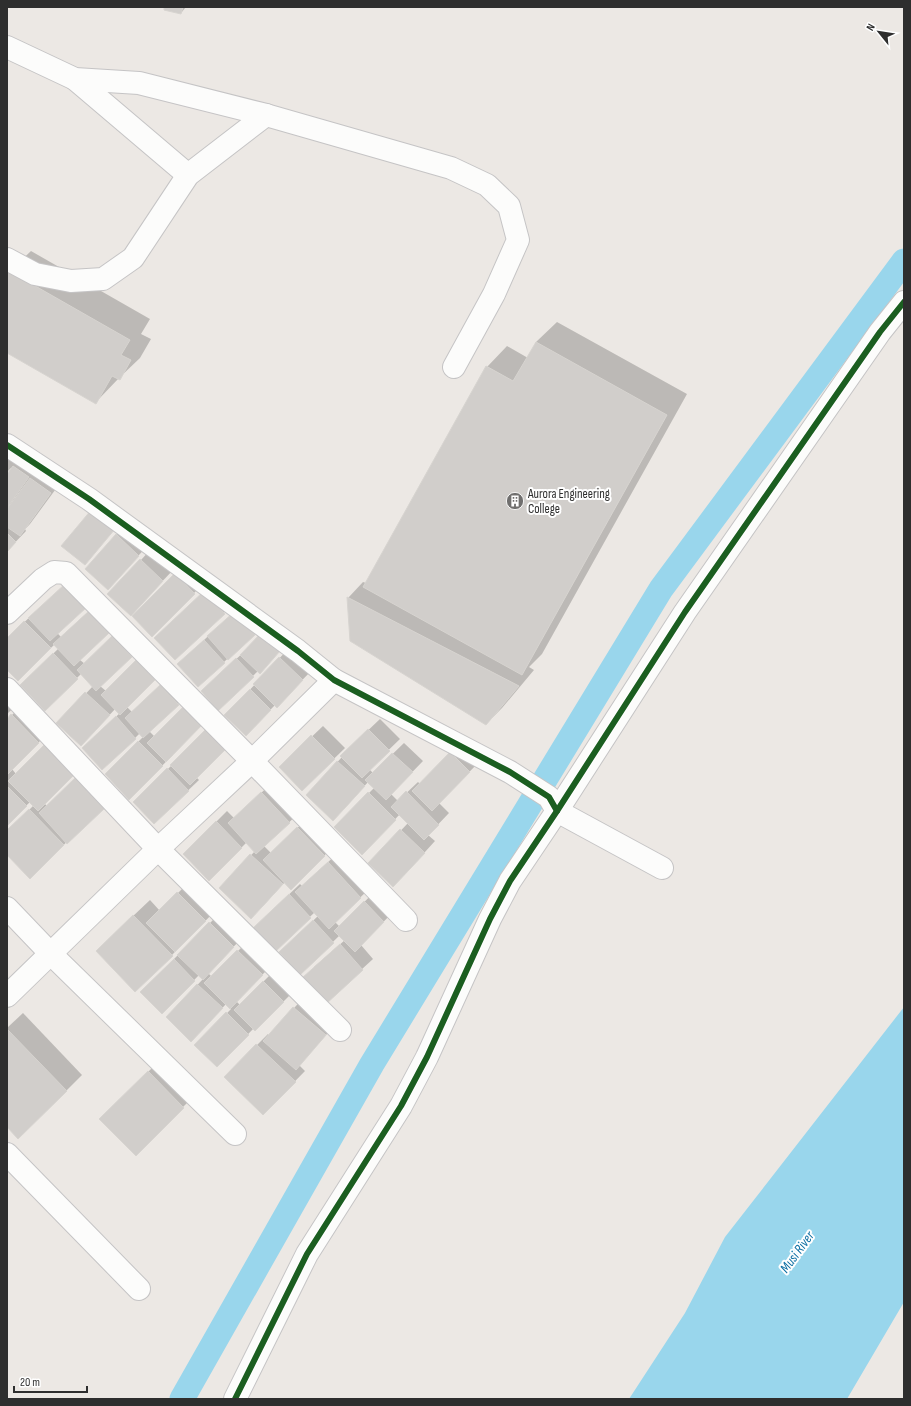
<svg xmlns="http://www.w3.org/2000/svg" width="911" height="1406" font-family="'Sofia Sans Condensed',sans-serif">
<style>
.water{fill:#99d6ec}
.shadow{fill:#0003}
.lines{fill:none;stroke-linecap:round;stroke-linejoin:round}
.canal{stroke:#99d6ec;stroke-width:25}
.building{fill:#d1cecb;stroke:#d7d4d0}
.minor-casing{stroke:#c5c4c5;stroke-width:24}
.minor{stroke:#fcfcfb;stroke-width:22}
.cycleway-casing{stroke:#fff;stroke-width:8}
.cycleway{stroke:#1b5e20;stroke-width:6}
.labels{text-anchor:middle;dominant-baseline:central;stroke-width:4;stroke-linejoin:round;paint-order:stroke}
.poi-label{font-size:13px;fill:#2e2e2e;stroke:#fff;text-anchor:start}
.water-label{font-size:14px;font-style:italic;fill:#0d6fa3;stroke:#fff}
</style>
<rect width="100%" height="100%" fill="#ece8e4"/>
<polygon class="water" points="904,1007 904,1302 847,1399 629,1399 685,1313 725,1237"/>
<g class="shadow">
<polygon points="165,7 186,7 181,13"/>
<polygon points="31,251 150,319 141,334 151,339 140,358 119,378 96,402 7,351 7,277 10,271"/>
<polygon points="557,322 687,394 542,654 529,667 534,670 502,708 486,724 348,598 363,582 366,583 487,367 507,346 528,358 536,342"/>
<polygon points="7,455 16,465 25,456 61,482 30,524 25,529 26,531 7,551 7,476 12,469 11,468 7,472"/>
<polygon points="127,525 149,544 118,578 116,535"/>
<polygon points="151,549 173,570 141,604 141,560"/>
<polygon points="186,563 205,582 152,635"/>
<polygon points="215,581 235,602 175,659"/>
<polygon points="100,601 119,622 80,660 85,664 123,627 142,646 100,686 106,691 147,650 165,669 127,707 132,712 172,675 189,693 149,731 173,755 129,798 106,774 143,737 140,733 135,738 94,737 120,713 116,708 92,734 58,723 93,686 81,674 45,709 21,685 59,648 55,644 18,680 7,669 7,639 36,611 61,637"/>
<polygon points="265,624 224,662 189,654 219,626"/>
<polygon points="290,647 313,669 277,706 275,705 246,735 226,715"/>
<polygon points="248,648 258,671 218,709 213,681"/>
<polygon points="7,687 21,701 7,714"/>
<polygon points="23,704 49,732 12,769 16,774 56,735 84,764 44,803 47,806 87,768 114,797 30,877 7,854 7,832 34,805 30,802 7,824 7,720"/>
<polygon points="380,719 400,739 369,769 373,773 404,743 423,761 391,794 398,801 418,782 420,784 462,742 480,761 439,803 449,813 428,835 435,841 404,875 370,863 408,823 400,814 362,854 335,827 374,788 368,782 344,809 307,795 342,757 341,756"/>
<polygon points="323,726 345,748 302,790 280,767"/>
<polygon points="172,765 196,777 199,780 154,823 134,802"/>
<polygon points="273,782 300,812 264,846 271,853 309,817 335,845 291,888 285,882 262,907 220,888 255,851 247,842 209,880 184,854 227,811 234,818"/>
<polygon points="339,852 371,887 335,922 340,927 375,891 394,911 361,945 373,959 326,1002 314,967 345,940 340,935 300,974 291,942 319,915 315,912 275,950 265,917 300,884 302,886"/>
<polygon points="188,883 216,910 172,955 113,935 150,900 160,911"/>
<polygon points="220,913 244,936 208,973 212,977 249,940 273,964 236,1001 240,1005 274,971 294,991 255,1030 254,1028 217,1066 196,1045 231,1009 226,1004 202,1030 167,1017 203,979 199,975 162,1013 141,992"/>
<polygon points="304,997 336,1024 299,1065 305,1071 263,1114 225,1077 268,1034 269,1036"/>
<polygon points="23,1013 82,1075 66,1091 7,1126 7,1028"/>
<polygon points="164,1056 199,1091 136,1154 101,1119"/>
</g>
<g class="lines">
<polyline class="canal" points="182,1399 372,1064 661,589 904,261"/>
</g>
<g class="building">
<polygon points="164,7 183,7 181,14 164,10"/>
<polygon points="9,271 130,340 121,355 131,360 120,380 112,376 96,404 7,353 7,275"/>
<polygon points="536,342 667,415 522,675 363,587 486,366 513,381"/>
<polygon points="13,466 29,477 7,508 7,474"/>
<polygon points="30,478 51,493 20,536 7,527 7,509"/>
<polygon points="92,509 115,529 85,565 61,546"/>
<polygon points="7,533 16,542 7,552"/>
<polygon points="116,534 139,556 108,590 85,569"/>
<polygon points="140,559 163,581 131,616 107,594"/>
<polygon points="175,573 195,594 152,637 132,616"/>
<polygon points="65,584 87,607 50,641 28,618"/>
<polygon points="204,591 225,614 175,660 154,638"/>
<polygon points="347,597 519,686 486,725 350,641"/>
<polygon points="89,611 109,633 74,666 53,644"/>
<polygon points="234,612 255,635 228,660 207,636"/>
<polygon points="24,621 51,648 18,681 7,670 7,638"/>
<polygon points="261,633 280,651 260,674 240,655"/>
<polygon points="112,636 132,657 96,691 77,670"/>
<polygon points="204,640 225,663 198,687 177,664"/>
<polygon points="53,653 78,679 45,711 20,685"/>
<polygon points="279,657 303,680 277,708 253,684"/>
<polygon points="236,658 254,677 218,711 201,691"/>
<polygon points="136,660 155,680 120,715 101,695"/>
<polygon points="160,685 179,705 143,738 125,718"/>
<polygon points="250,689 271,710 246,736 224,715"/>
<polygon points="85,692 110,715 81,746 56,723"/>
<polygon points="184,706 203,724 166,762 147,743"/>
<polygon points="11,714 39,743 7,775 7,719"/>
<polygon points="116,716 136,739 102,770 82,748"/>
<polygon points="207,728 227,748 190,785 170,765"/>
<polygon points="368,729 390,751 362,778 340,756"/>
<polygon points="311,735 335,759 302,791 279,767"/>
<polygon points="138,741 163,766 129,800 105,774"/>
<polygon points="44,745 74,775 38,811 8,781"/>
<polygon points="450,752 470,772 432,811 412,791"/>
<polygon points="392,753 413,772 386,800 365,780"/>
<polygon points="337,761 365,786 333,821 306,795"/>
<polygon points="167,768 189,791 154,824 133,802"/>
<polygon points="75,778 104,809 67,844 39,813"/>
<polygon points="7,786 27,806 7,826"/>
<polygon points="406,791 439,825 424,840 391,807"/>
<polygon points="261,792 290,823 256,854 228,823"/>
<polygon points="368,792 396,820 362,855 334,827"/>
<polygon points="29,809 64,845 30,879 7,855 7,830"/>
<polygon points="216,821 242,848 209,881 183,854"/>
<polygon points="297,827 325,856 291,890 263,860"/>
<polygon points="400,829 425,853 393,887 368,863"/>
<polygon points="250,854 283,884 251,919 219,888"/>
<polygon points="328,862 361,898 329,929 295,892"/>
<polygon points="177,892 206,921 175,952 146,923"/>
<polygon points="289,894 311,918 275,952 253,928"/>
<polygon points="364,901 384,922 355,952 334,931"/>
<polygon points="133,915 173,956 135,992 96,951"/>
<polygon points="313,920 334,943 300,975 279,952"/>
<polygon points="209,922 234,947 203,980 177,955"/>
<polygon points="340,944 363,970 326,1004 302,978"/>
<polygon points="237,950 263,975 230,1009 204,983"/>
<polygon points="174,959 195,981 162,1014 140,992"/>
<polygon points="263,981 284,1002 255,1031 234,1010"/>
<polygon points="197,984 223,1008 191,1042 166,1017"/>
<polygon points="293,1007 326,1035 296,1070 263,1041"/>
<polygon points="226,1012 249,1035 217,1067 194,1045"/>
<polygon points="7,1029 67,1091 18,1139 7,1127"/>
<polygon points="256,1044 296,1082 263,1115 224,1077"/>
<polygon points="148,1071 184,1108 136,1156 99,1119"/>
</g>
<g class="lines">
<defs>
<g id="minor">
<polyline points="7,47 75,79 139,83 266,115 451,168 487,185 509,206 518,240 494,294 454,367"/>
<polyline points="75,79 188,175"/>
<polyline points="7,259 35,274 71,281 103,279 133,258 188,175 266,115"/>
<polyline points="7,445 89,499 298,651 334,680 510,772 549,797 557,811 662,868"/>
<polyline points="7,613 43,579 54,572 66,573 252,761 406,920"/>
<polyline points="7,689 158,849 340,1030"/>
<polyline points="7,908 51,954 235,1134"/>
<polyline points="7,996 158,849 252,761 334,680"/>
<polyline points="7,1154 139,1289"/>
<polyline points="235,1399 307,1254 401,1106 427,1057 490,919 510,881 557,811 685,612 880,332 904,302"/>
</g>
</defs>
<use href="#minor" class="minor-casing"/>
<use href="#minor" class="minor"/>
<defs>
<g id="cycleway">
<polyline points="7,445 89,499 298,651 334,680 510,772 549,797 557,811"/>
<polyline points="235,1399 307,1254 401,1106 427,1057 490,919 510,881 557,811 685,612 880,332 904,302"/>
</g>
</defs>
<use href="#cycleway" class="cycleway-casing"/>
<use href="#cycleway" class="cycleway"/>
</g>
<defs>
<symbol id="building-disc" viewBox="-11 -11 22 22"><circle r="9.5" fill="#706f6e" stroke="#fff"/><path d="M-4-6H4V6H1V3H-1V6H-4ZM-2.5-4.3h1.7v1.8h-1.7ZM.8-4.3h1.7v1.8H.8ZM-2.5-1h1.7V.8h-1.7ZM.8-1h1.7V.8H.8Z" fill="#fff"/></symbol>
</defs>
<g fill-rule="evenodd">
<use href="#building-disc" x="505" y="491" width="20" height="20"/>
</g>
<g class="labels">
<g class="poi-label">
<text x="528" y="494">Aurora Engineering<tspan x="528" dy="15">College</tspan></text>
</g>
<g class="water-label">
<text transform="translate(797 1252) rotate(-54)">Musi River</text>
</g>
</g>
<rect width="911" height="1406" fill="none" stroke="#2e2e2e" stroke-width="16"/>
<g transform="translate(879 32) rotate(300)" stroke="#ffffff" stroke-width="3" paint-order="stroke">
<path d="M0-3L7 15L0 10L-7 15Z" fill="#2e2e2e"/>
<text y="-6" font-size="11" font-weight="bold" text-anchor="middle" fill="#2e2e2e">N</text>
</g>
<path d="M14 1386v6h73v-6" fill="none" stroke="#2e2e2e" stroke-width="2"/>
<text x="20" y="1386" font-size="12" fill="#2e2e2e" stroke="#ffffff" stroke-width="3" paint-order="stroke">20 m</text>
</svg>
